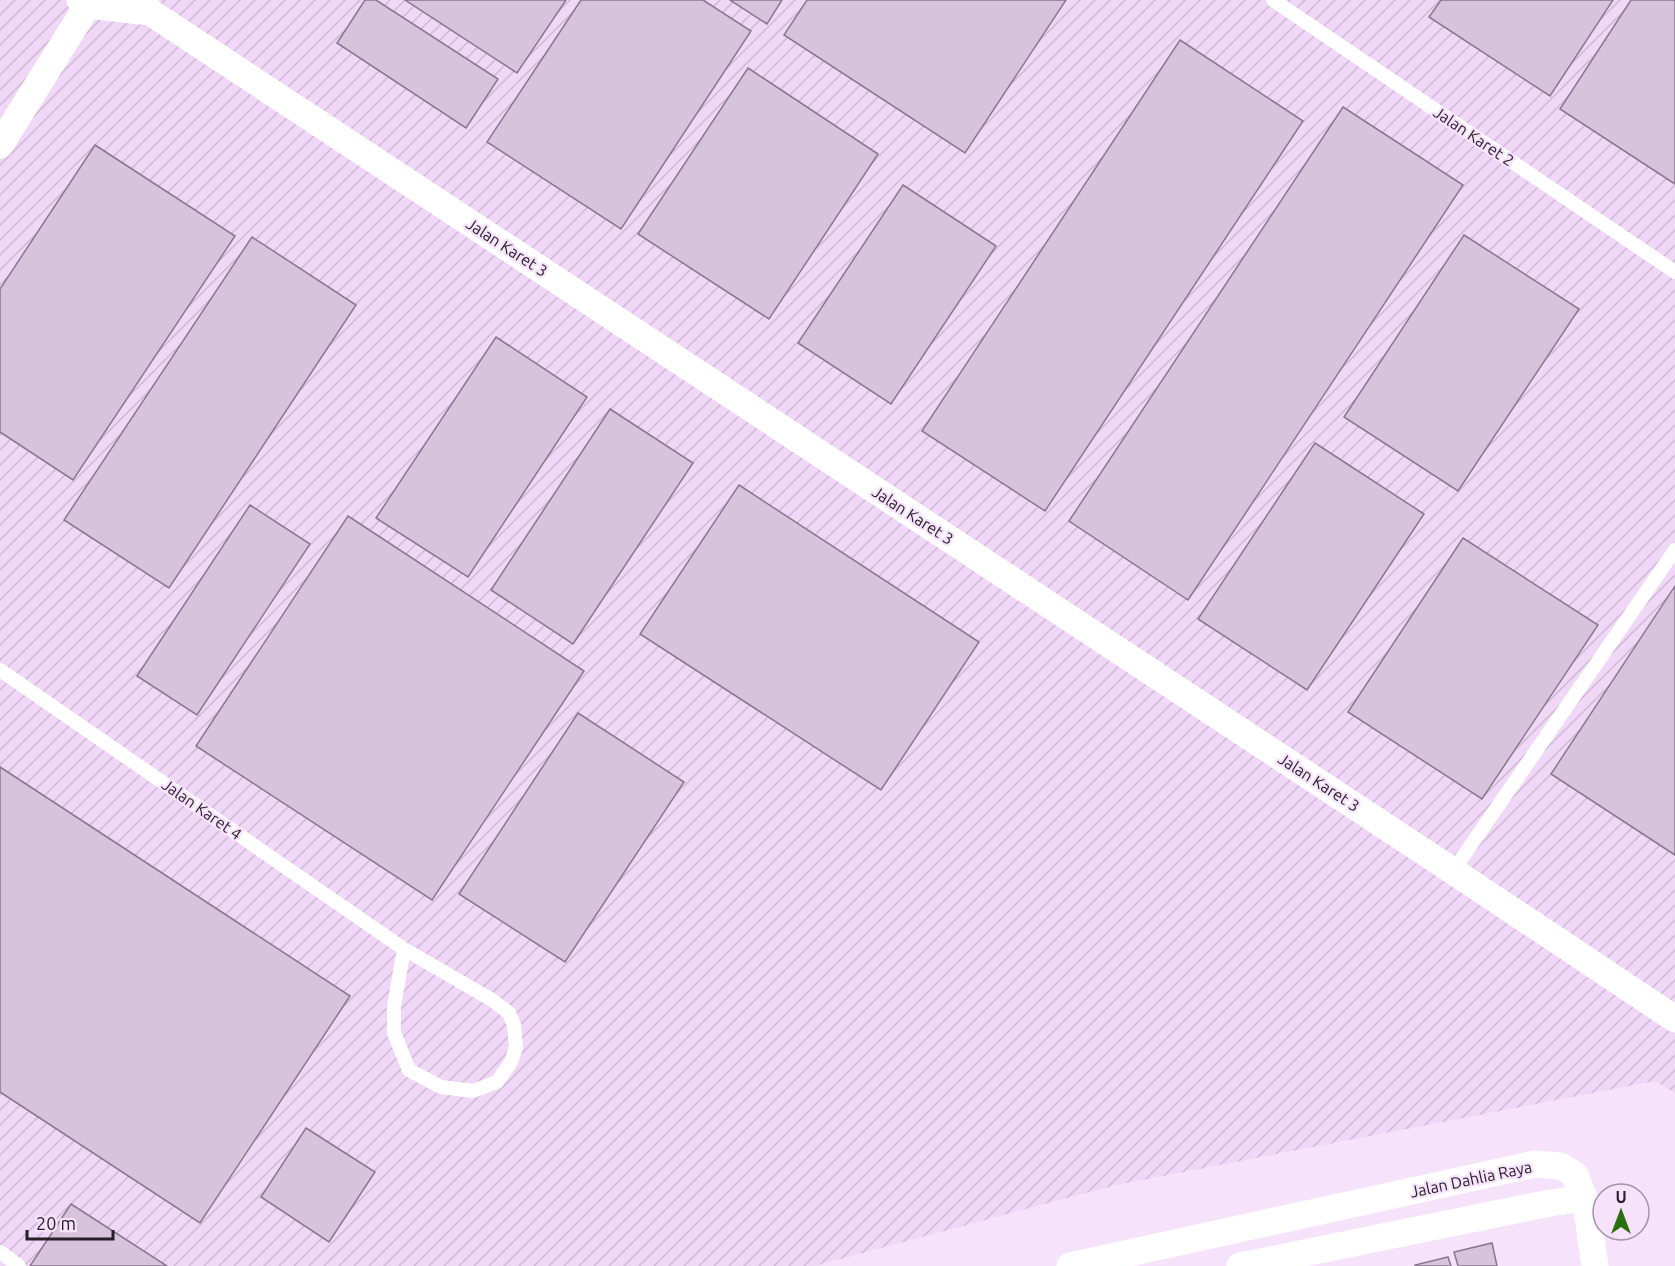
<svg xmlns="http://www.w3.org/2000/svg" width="1675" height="1266" font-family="Ubuntu,sans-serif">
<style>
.industrial{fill:url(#industrial-furrows)}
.building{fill:#d7c3dc;stroke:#89778e;stroke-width:1.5}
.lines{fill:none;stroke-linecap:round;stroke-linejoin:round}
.lane{stroke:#fff;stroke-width:14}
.street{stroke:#fff;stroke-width:27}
.labels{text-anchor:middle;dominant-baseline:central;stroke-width:4.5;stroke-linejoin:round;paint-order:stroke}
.street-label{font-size:16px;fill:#261f28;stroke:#f6e2fb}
</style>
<defs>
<pattern id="industrial-furrows" width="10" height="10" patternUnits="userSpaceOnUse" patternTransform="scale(1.5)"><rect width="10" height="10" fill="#f0d7f7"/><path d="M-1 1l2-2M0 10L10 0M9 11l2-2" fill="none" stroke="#ceb8d4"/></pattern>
</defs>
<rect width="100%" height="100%" fill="#f6e2fb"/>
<polygon class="industrial" points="0,0 1675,0 1675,1093 1655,1081 1116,1185 814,1266 0,1266"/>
<g class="building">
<polygon points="365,0 376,0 498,79 466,128 337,43"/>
<polygon points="405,0 566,0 517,73"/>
<polygon points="581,0 703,0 751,31 621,229 487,142"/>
<polygon points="730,0 782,0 767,24"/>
<polygon points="807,0 1066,0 965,153 784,35"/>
<polygon points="1441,0 1613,0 1550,96 1429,17"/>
<polygon points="1631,0 1675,0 1675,184 1560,109"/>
<polygon points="1180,40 1303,121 1045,511 922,431"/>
<polygon points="748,68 878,154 769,319 638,234"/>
<polygon points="1343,107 1463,185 1188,600 1069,521"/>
<polygon points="95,145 235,236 73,480 0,432 0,289"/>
<polygon points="903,185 996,246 891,404 798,343"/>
<polygon points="1464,235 1579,309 1458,491 1344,417"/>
<polygon points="252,237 356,305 169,588 64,520"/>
<polygon points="496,337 587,397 468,577 376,518"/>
<polygon points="610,409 693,463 573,644 491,590"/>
<polygon points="1315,443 1424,514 1307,690 1198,619"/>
<polygon points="739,485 979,642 881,790 640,634"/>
<polygon points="250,505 310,544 197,715 137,676"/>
<polygon points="348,516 584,671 432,900 196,746"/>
<polygon points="1463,538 1598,625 1482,799 1348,712"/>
<polygon points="1675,586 1675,855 1551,774"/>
<polygon points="578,713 684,782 565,962 459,894"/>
<polygon points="0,767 350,996 200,1223 0,1092"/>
<polygon points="306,1128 375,1172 329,1242 261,1197"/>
<polygon points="71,1204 167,1266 30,1266"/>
<polygon points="1492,1243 1497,1266 1458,1266 1454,1252"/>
<polygon points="1448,1257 1451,1266 1415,1266 1415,1265"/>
</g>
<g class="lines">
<g class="lane">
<polyline points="1273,0 1675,272"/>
<polyline points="0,670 404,949 492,1000 509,1013 514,1025 516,1047 511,1062 497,1082 473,1091 441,1087 409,1070 394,1033 394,1006 404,949"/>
<polyline points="1453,871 1675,550"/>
<polyline points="0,1252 19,1266"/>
</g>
<g class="street">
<polyline points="80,0 88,5 150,12"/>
<polyline points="141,0 150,12 1453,871 1675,1019"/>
<polyline points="0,145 91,0"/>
<polyline points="1070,1266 1535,1164 1561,1166 1575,1175 1584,1198 1588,1217 1595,1266"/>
<polyline points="1240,1266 1550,1203 1584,1198"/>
</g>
</g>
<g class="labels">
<g class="street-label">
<text transform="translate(1474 136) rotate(34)">Jalan Karet 2</text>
<text transform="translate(507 247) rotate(33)">Jalan Karet 3</text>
<text transform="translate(913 515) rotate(33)">Jalan Karet 3</text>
<text transform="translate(1319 782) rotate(33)">Jalan Karet 3</text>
<text transform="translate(202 809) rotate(35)">Jalan Karet 4</text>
<text transform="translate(1471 1179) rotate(-12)">Jalan Dahlia Raya</text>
</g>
</g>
<g transform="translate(1621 1212)"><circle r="28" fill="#f6e2fb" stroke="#a394a7" stroke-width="1.5"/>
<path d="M0-4.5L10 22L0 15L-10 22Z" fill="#296f0e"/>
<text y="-9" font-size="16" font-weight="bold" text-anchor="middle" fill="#261f28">U</text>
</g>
<path d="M27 1230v9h86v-9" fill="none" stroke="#261f28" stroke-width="3"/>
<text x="36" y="1230" font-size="18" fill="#261f28" stroke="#f6e2fb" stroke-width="4.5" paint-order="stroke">20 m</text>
</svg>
